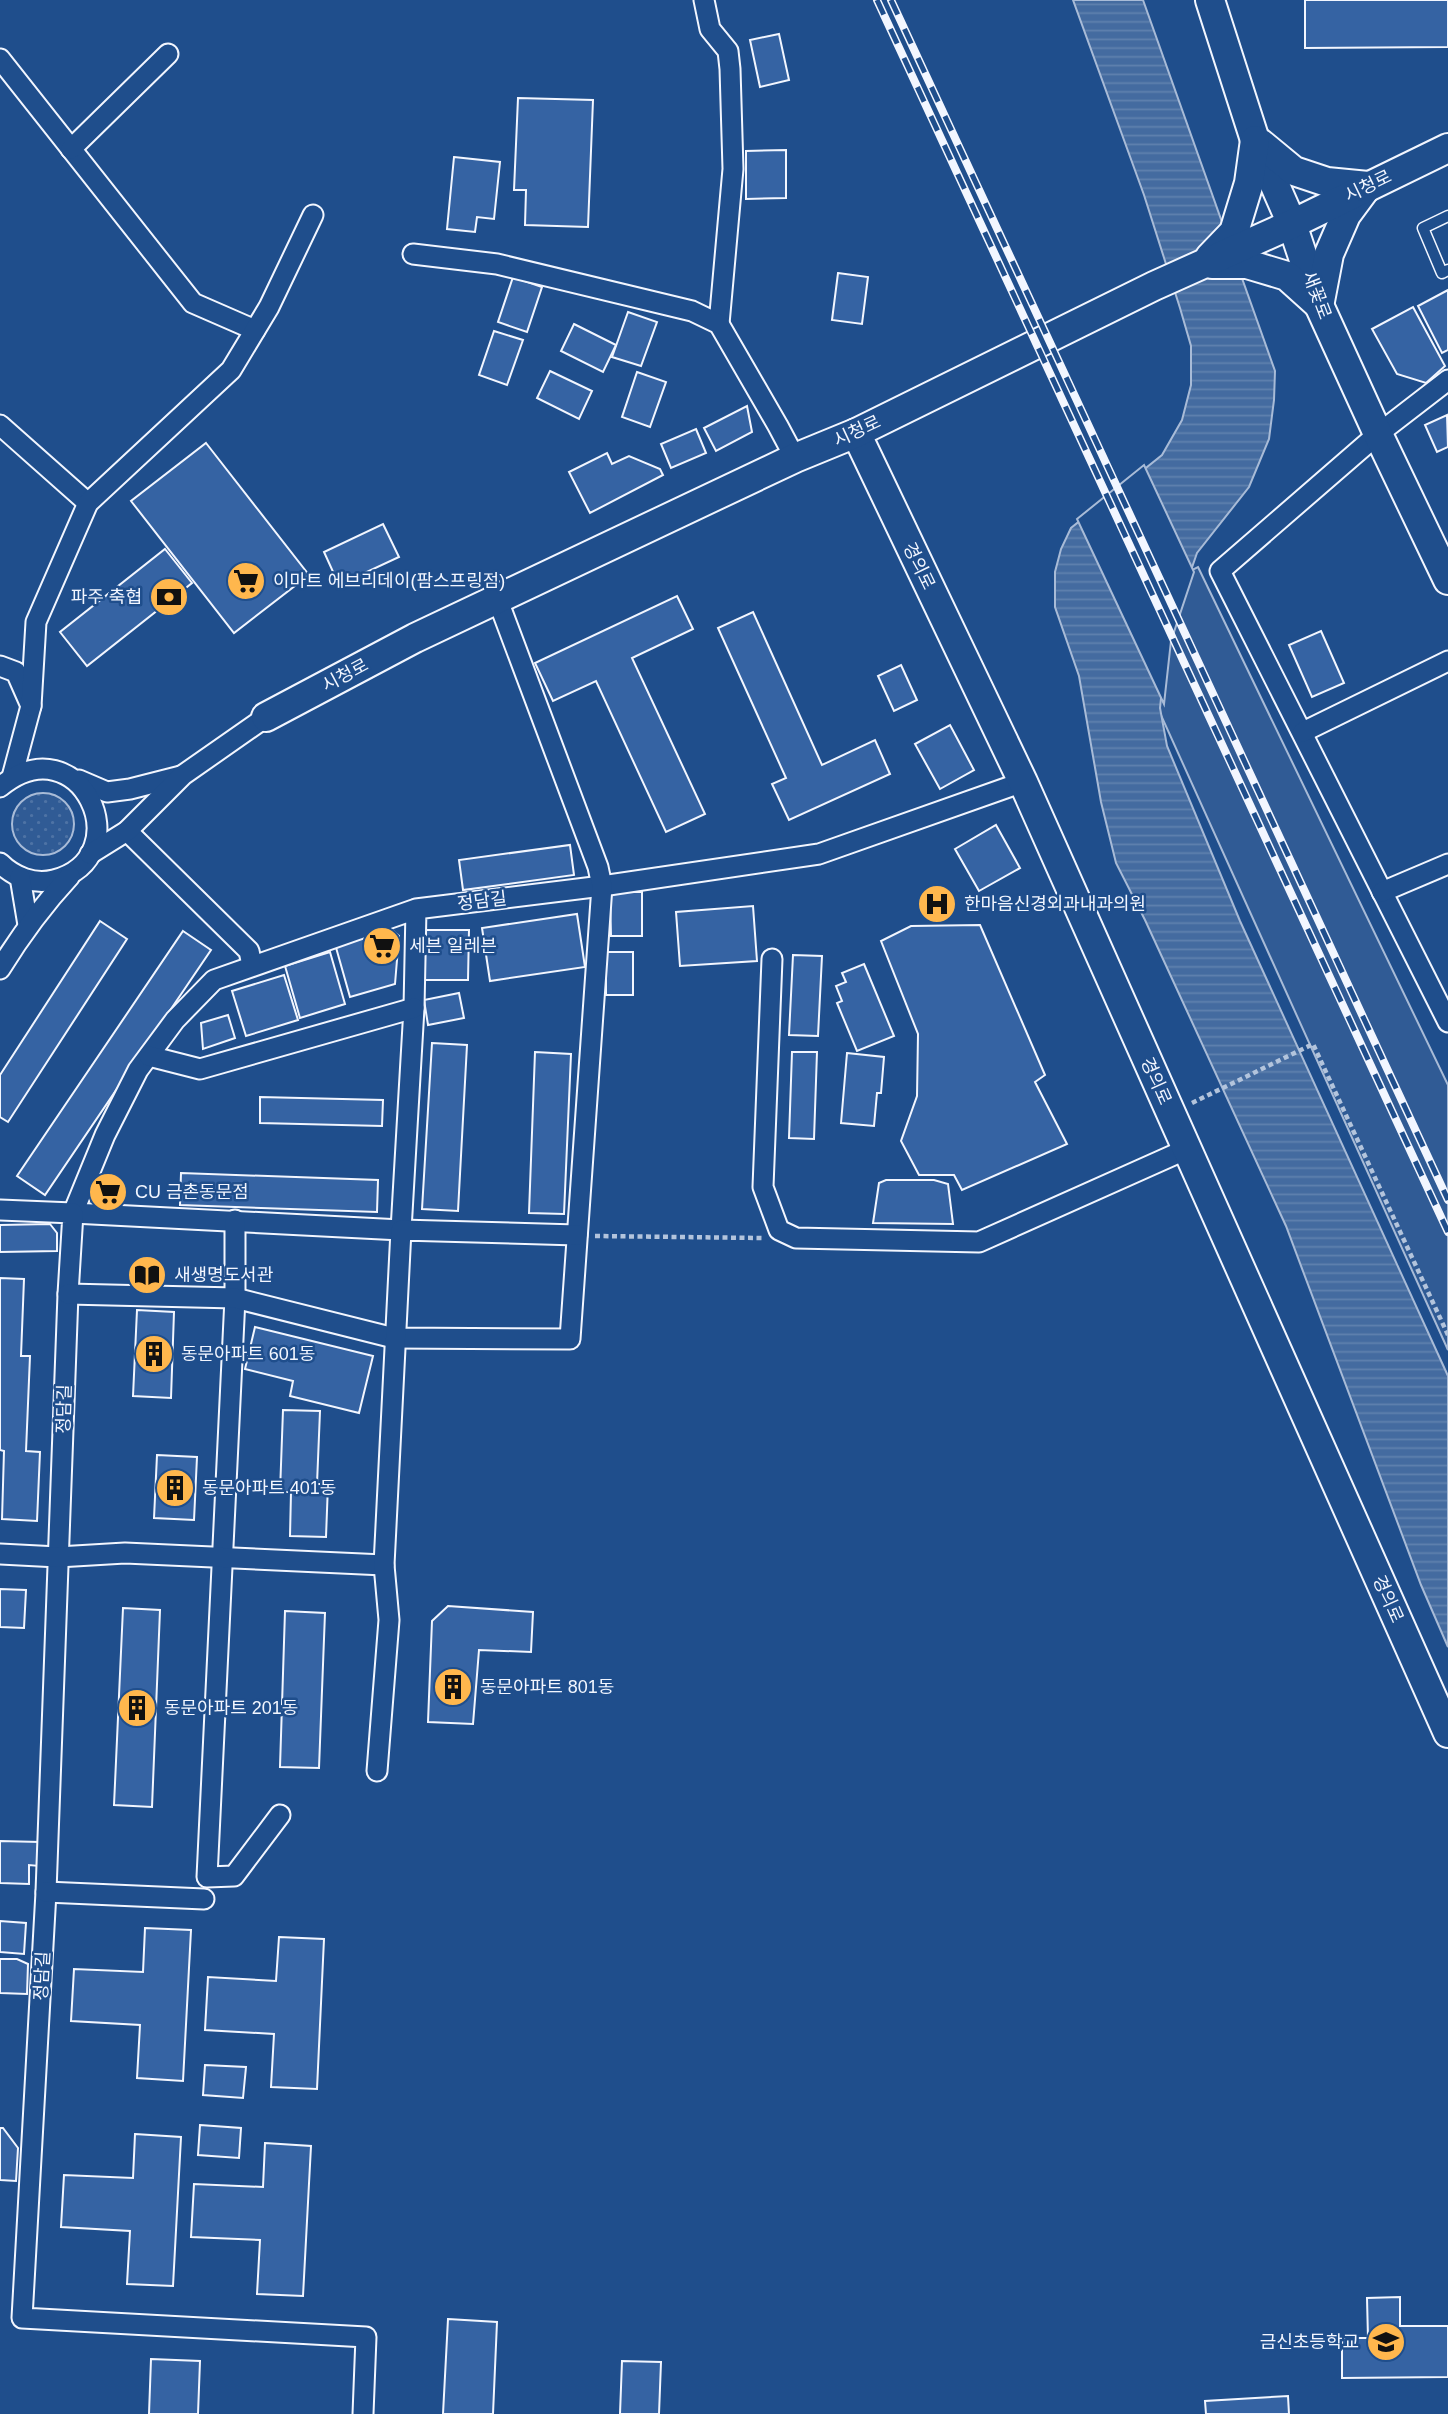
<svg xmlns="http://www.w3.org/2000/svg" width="1448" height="2414" font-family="Arial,'Noto Sans KR',sans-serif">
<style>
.green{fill:url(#green-dots);stroke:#a8bbd7;stroke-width:2}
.built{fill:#305b95;stroke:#a8bbd7;stroke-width:2}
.water{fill:url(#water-rules);stroke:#a8bbd7;stroke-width:2}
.pier{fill:#1f4e8c;stroke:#a8bbd7;stroke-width:2}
.building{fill:#3563a3;stroke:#f2f6ff;stroke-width:2}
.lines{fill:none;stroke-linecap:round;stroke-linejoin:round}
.lane-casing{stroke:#f2f6ff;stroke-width:13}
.street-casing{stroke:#f2f6ff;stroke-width:23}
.secondary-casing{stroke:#f2f6ff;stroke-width:32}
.path{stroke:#b3c4dc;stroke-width:4.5;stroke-dasharray:5 3.5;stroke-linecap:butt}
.lane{stroke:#1f4e8c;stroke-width:10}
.street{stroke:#1f4e8c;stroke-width:19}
.secondary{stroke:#1f4e8c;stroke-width:28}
.rail-casing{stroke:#f2f6ff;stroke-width:8}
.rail{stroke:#1f4e8c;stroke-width:5;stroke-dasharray:16;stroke-linecap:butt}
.labels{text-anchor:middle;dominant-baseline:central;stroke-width:5;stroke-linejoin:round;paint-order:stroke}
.street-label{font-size:18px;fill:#f2f6ff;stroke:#1f4e8c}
.poi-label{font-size:18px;fill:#f2f6ff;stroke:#1f4e8c;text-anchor:start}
</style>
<defs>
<pattern id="green-dots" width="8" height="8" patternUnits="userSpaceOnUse" patternTransform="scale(1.75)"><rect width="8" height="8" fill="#305b95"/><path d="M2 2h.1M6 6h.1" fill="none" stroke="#4e73a5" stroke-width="1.8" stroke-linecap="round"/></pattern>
<pattern id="water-rules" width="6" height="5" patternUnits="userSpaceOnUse" patternTransform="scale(1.75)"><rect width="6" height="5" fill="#446ba0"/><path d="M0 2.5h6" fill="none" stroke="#5f81ae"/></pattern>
</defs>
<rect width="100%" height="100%" fill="#1f4e8c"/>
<circle class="green" cx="43" cy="824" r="31"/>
<polygon class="built" points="1198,567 1448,1085 1448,1350 1113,609"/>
<polygon class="water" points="1073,0 1143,0 1275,371 1274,400 1269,439 1249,487 1197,553 1167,640 1160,708 1167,746 1240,921 1448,1376 1448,1647 1421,1585 1286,1226 1145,920 1116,863 1101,802 1079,676 1055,607 1055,572 1061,549 1071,528 1162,455 1182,420 1191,385 1191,346 1180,308 1144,195"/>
<polygon class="pier" points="1144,465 1194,572 1171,641 1164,704 1077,519"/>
<g class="building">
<polygon points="1305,0 1448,0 1448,47 1305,48"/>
<polygon points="779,34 789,80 760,87 750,40"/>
<polygon points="518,98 593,100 588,227 525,225 526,190 514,190"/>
<polygon points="786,150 786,198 746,199 746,151"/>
<polygon points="454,157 500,162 494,219 477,217 475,232 447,229"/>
<polygon points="838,273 868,277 862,324 832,320"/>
<polygon points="513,277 542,287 527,332 498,322"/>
<polygon points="1448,290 1448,350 1442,353 1418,306"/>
<polygon points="1413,307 1445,366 1426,383 1397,374 1372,329"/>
<polygon points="628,312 657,322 641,366 612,357"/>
<polygon points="574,324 616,345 603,372 561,351"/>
<polygon points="494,331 523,340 507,385 479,375"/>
<polygon points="550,371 592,391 579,419 537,398"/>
<polygon points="637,372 666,382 650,427 622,417"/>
<polygon points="747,406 752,432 716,451 704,428"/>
<polygon points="1447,415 1448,447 1437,452 1425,425"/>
<polygon points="696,429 706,453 671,468 661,444"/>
<polygon points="206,443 309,575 234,633 131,501"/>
<polygon points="607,453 612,464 629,456 660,469 663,475 590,513 569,472"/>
<polygon points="383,524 399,557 339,585 324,552"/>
<polygon points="165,549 192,583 87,666 60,632"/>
<polygon points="677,596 693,629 632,658 705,814 666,832 596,681 553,701 535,663"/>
<polygon points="753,612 822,765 875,740 890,774 789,820 772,784 786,778 718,628"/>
<polygon points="1321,631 1344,683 1312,697 1289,645"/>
<polygon points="901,665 917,700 894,711 878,676"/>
<polygon points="950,725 974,770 940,789 915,744"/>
<polygon points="996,825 1020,868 979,891 955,849"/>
<polygon points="570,845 574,875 463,890 459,860"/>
<polygon points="610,892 642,892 642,936 611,936"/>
<polygon points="753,906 757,961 680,966 676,912"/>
<polygon points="577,914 585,967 490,981 482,928"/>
<polygon points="100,921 127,939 8,1122 0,1117 0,1075"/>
<polygon points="980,925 1045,1075 1035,1082 1067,1144 962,1190 954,1175 919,1175 901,1141 917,1096 918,1034 881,941 911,926"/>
<polygon points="390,928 399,936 395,984 350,997 335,944"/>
<polygon points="423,930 469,930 468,980 423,980"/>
<polygon points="183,931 211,950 45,1195 17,1176"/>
<polygon points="330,952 345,1004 300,1018 285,966"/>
<rect x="606" y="952" width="27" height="43"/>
<polygon points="793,955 822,956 818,1036 789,1035"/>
<polygon points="864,964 894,1036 857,1051 837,1003 842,1001 836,986 846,982 842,973"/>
<polygon points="284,975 298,1020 246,1036 232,991"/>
<polygon points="459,993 464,1018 428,1025 424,1000"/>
<polygon points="228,1015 235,1038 203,1049 201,1023"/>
<polygon points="432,1043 467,1045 458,1211 422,1209"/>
<polygon points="535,1052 571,1054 564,1214 529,1213"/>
<polygon points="792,1052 817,1052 814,1139 789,1138"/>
<polygon points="847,1053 884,1057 881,1093 877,1093 874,1126 841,1123"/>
<polygon points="260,1097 383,1100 382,1126 260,1123"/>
<polygon points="181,1173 378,1180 377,1212 180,1205"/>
<polygon points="886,1180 934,1180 948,1184 953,1224 873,1223 879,1183"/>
<polygon points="50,1224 57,1233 57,1251 0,1252 0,1225"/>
<polygon points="0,1278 24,1279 21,1356 30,1356 26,1451 40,1452 37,1521 2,1519 4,1451 0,1450"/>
<polygon points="137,1310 174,1312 171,1398 133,1396"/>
<polygon points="255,1327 373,1356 359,1413 290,1396 293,1381 245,1369"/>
<polygon points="283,1410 320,1411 317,1484 328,1484 326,1537 290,1536 291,1492 280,1492"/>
<polygon points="157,1455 197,1457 194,1520 154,1518"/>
<polygon points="0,1589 26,1590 24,1628 0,1627"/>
<polygon points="448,1606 533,1612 531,1652 479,1650 473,1724 428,1722 432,1621"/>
<polygon points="123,1608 160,1610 152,1807 114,1805"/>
<polygon points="285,1611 325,1613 319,1768 280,1767"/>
<polygon points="0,1841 40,1842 39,1866 29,1865 29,1884 0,1883"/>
<polygon points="0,1921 26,1923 24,1954 0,1952"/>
<polygon points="145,1928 191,1930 183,2081 137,2078 140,2025 71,2021 74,1969 143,1972"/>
<polygon points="279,1937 324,1939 317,2089 271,2087 274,2034 205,2030 208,1977 276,1981"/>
<polygon points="0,1959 17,1959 28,1964 27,1994 0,1993"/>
<polygon points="205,2065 246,2067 243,2098 203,2095"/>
<polygon points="200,2125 241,2128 239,2158 198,2155"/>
<polygon points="0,2128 3,2128 18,2148 16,2181 0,2180"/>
<polygon points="135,2134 181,2137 173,2286 127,2284 130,2231 61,2227 64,2175 133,2178"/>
<polygon points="265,2143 311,2146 303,2296 257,2294 260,2240 191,2237 194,2184 263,2187"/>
<polygon points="1400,2297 1400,2326 1448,2326 1448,2377 1342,2378 1342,2338 1368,2338 1367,2298"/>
<polygon points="448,2319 497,2322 493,2414 443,2414"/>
<polygon points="151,2359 200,2361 198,2414 149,2414"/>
<polygon points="622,2361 661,2362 659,2414 620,2414"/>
<polygon points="1288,2396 1289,2414 1206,2414 1205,2401"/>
</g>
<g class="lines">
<defs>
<polyline id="lane" points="1448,216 1423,228 1442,273 1448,270"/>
<g id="street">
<polyline points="704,0 710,29 728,51 730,69 733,169 719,324"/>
<polyline points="0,59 193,303 255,330"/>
<polyline points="71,149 168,54"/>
<polyline points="413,254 497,264 692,311 719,324 778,426 795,458"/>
<polyline points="1448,380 1378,434 1220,571 1448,1022"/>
<polyline points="0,425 88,503"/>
<polyline points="0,666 16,672 31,706 12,777"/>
<polyline points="31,706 36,622 88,503 231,370 269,307 313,215"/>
<polyline points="1303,732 1448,661"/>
<polyline points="79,780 107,792 130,789 181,776"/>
<path d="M0,787C80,721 142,857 54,880C34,885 14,877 0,863"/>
<polyline points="127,831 249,951 252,965"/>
<polyline points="90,854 127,831 183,775 266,717"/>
<polyline points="20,877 28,925"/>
<polyline points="1382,892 1448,864"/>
<polyline points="416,909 414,1008 401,1230 73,1213 105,1135 138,1070 175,1020 214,980 416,909 602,886 819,854 1023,782"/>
<polyline points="772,959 763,1187 779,1230 796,1238 979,1242 1187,1149"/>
<path d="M0,969C21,935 43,905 70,876"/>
<polyline points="149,1056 200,1069 414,1008"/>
<polyline points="0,1210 73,1213 68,1294 46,1892 22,2318 366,2337 363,2414"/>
<polyline points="235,1220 235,1298 207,1877 234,1876 280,1815"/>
<polyline points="68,1294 235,1298 394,1338 570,1339 602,886 598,867 497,598"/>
<polyline points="0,1554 58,1557 125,1553 384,1565"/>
<polyline points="377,1771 389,1620 384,1565 401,1230 577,1235"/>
<polyline points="46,1892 204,1899"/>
</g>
<g id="secondary">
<polyline points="1210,0 1255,140 1292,224 1319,305 1378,434 1448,580"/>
<polyline points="1260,143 1294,171 1327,182 1368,186"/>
<polyline points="1210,257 1234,232 1249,183 1255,140"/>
<polyline points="1212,264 1247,264 1287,276 1317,303"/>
<polyline points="1320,301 1329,254 1346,215 1366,188"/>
<polyline points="856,433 1023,782 1448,1733"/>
<polyline points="266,717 415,638 795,458 856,433 1154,286 1292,224 1448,148"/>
</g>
</defs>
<use href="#lane" class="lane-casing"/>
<use href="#street" class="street-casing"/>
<use href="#secondary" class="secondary-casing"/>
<g class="path">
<polyline points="1192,1103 1313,1044 1448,1335"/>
<polyline points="595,1236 762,1238"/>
</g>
<use href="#lane" class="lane"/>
<use href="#street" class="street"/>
<use href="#secondary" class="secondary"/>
<defs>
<g id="rail">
<polyline points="877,0 1448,1232"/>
<polyline points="891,0 1448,1200"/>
</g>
</defs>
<use href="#rail" class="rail-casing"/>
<use href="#rail" class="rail"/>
</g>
<defs>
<symbol id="supermarket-disc" viewBox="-11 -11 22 22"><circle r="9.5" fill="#ffb74d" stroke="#1f4e8c"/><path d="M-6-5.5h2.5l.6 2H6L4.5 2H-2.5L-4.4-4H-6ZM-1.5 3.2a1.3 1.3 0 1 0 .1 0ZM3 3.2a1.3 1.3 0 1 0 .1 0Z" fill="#111"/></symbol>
<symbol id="bank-disc" viewBox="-11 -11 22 22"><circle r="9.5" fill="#ffb74d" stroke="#1f4e8c"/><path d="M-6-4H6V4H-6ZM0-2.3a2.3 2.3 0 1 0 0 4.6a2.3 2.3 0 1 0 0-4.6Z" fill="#111"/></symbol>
<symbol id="hospital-disc" viewBox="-11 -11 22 22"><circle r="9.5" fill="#ffb74d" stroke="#1f4e8c"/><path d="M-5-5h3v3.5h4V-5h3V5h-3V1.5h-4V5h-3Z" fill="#111"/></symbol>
<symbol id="library-disc" viewBox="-11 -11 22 22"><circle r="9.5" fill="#ffb74d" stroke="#1f4e8c"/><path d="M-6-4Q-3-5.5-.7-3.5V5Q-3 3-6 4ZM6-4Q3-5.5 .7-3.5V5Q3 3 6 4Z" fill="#111"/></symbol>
<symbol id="building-disc" viewBox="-11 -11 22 22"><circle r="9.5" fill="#ffb74d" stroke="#1f4e8c"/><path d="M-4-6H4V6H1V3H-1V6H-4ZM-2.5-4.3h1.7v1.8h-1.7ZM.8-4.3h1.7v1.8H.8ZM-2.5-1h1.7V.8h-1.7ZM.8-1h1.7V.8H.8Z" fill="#111"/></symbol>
<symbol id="school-disc" viewBox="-11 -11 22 22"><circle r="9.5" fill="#ffb74d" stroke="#1f4e8c"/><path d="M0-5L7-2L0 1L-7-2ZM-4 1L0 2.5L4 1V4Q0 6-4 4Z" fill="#111"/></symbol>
</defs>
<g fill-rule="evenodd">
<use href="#supermarket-disc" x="224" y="559" width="44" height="44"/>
<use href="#bank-disc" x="147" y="575" width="44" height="44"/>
<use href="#hospital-disc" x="915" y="882" width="44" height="44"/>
<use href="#supermarket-disc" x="360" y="924" width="44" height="44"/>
<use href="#supermarket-disc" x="86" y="1170" width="44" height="44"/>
<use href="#library-disc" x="125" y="1253" width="44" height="44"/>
<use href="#building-disc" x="132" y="1332" width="44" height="44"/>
<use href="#building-disc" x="153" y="1466" width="44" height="44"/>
<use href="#building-disc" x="431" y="1665" width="44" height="44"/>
<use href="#building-disc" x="115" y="1686" width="44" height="44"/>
<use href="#school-disc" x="1364" y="2320" width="44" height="44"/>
</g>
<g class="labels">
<g class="street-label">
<text transform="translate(1368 186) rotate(-26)">시청로</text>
<text transform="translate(1317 295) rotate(69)">새꽃로</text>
<text transform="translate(857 431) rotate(-25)">시청로</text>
<text transform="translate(919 566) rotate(64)">경의로</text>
<text transform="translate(345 675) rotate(-28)">시청로</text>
<text transform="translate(482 901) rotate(-7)">정담길</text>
<text transform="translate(1156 1081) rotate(66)">경의로</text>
<text transform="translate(64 1409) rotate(-88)">정담길</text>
<text transform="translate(1388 1599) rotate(66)">경의로</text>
<text transform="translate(42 1976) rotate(-87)">정담길</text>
</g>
<g class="poi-label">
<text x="273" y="581">이마트 에브리데이(팜스프링점)</text>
<text x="142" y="597" text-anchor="end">파주 축협</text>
<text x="964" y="904">한마음신경외과내과의원</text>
<text x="409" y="946">세븐 일레븐</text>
<text x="135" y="1192">CU 금촌동문점</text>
<text x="174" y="1275">새생명도서관</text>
<text x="181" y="1354">동문아파트 601동</text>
<text x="202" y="1488">동문아파트 401동</text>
<text x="480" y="1687">동문아파트 801동</text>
<text x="164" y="1708">동문아파트 201동</text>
<text x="1359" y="2342" text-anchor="end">금신초등학교</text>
</g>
</g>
</svg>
